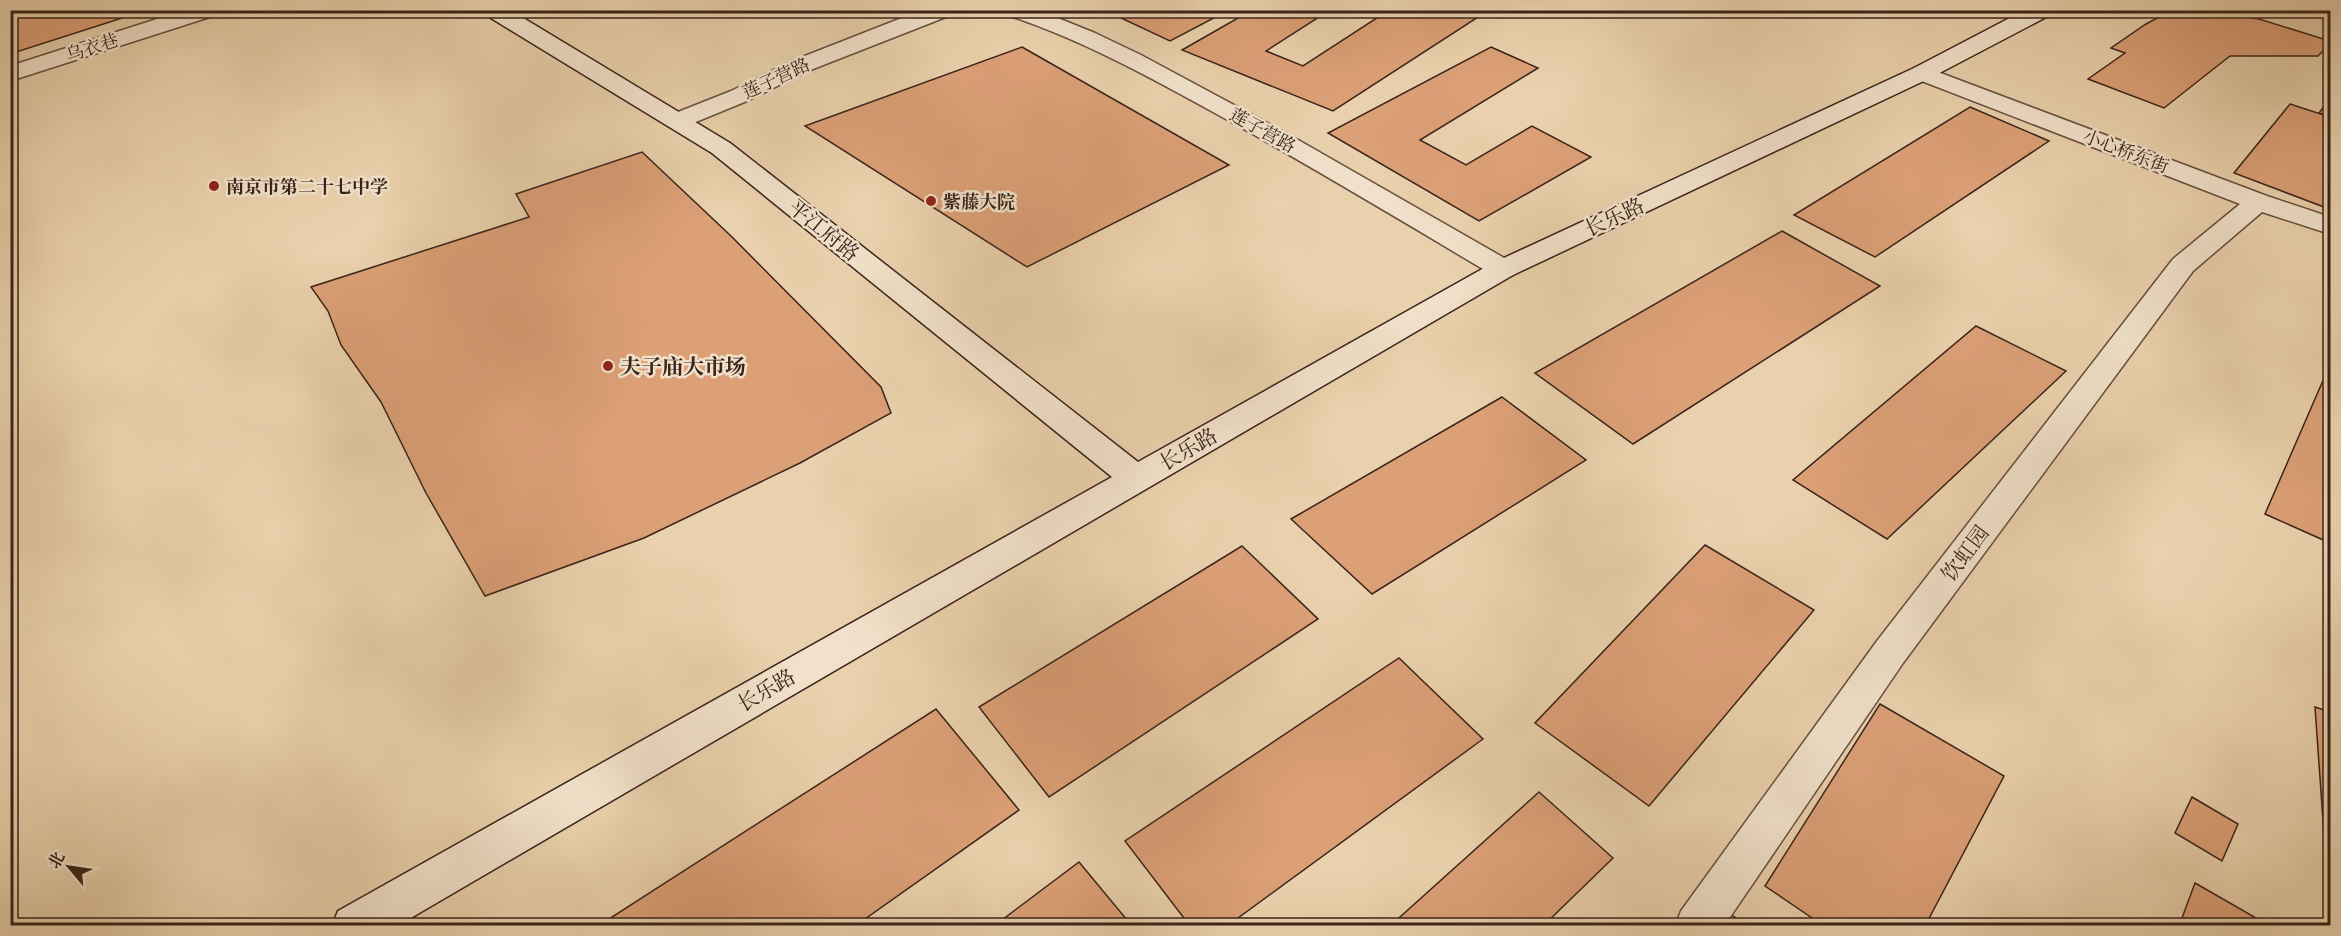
<svg xmlns="http://www.w3.org/2000/svg" width="2341" height="936" font-family="'Gentium Book Plus','Noto Serif SC',serif">
<style>
.building{fill:#dca077;stroke:#3a231a;stroke-width:1.5}
.lines{fill:none;stroke-linecap:round;stroke-linejoin:round}
.street-casing{stroke:#664e3f;stroke-width:3}
.secondary-casing{stroke:#3a231a;stroke-width:3}
.street{fill:#f1e1ca;fill-rule:evenodd}
.secondary{fill:#f1e1ca;fill-rule:evenodd}
.poi-dot{fill:#8f2418;stroke:#f1e1ca;stroke-width:2}
.labels{text-anchor:middle;dominant-baseline:central;stroke-width:5;stroke-linejoin:round;paint-order:stroke}
.far-street-label{font-size:18px;fill:#3a231a;stroke:#f1e1ca}
.far-poi-label{font-size:18px;font-weight:bold;fill:#3a231a;stroke:#f1e1ca;text-anchor:start}
.street-label{font-size:21px;fill:#3a231a;stroke:#f1e1ca}
.poi-label{font-size:21px;font-weight:bold;fill:#3a231a;stroke:#f1e1ca;text-anchor:start}
</style>
<rect width="100%" height="100%" fill="#ead1ad"/>
<filter id="stains"><feTurbulence type="fractalNoise" baseFrequency=".00333" numOctaves="4"/><feColorMatrix values="0 0 0 0 .2 0 0 0 0 .09 0 0 0 0 .02 0 0 0 .5 -.17"/></filter>
<radialGradient id="worn" r=".72"><stop offset=".6" stop-color="#630" stop-opacity="0"/><stop offset="1" stop-color="#630" stop-opacity=".3"/></radialGradient>
<g class="building">
<polygon points="10,10 147,10 10,54"/>
<polygon points="1104,10 1229,10 1170,41"/>
<polygon points="1252,10 1330,10 1266,51 1303,66 1389,10 1489,10 1333,111 1182,50"/>
<polygon points="2214,12 2259,19 2330,41 2330,44 2318,56 2230,56 2164,108 2088,79 2125,53 2111,48 2146,24 2159,17 2171,15"/>
<polygon points="1022,47 1229,165 1027,267 805,126"/>
<polygon points="1491,47 1538,68 1420,140 1466,165 1532,126 1591,157 1479,221 1328,133"/>
<polygon points="2330,98 2330,117 2319,113"/>
<polygon points="2290,104 2330,117 2330,197 2324,207 2234,173"/>
<polygon points="1970,107 2049,141 1875,257 1794,215"/>
<polygon points="642,152 731,236 881,387 891,413 800,463 644,538 485,596 426,493 381,402 341,345 328,311 311,287 529,217 516,194"/>
<polygon points="1782,231 1880,286 1633,444 1535,373"/>
<polygon points="1976,326 2066,371 1887,539 1793,480"/>
<polygon points="2328,369 2330,370 2330,543 2265,514"/>
<polygon points="1502,397 1586,460 1372,594 1291,519"/>
<polygon points="1705,545 1814,610 1649,806 1535,723"/>
<polygon points="1242,546 1318,619 1049,797 979,707"/>
<polygon points="1399,658 1483,739 1227,926 1190,926 1125,841"/>
<polygon points="1880,704 2004,776 1925,926 1824,926 1765,886"/>
<polygon points="2315,707 2330,712 2330,851 2325,849"/>
<polygon points="936,709 1019,810 855,926 598,926"/>
<polygon points="1539,792 1613,858 1543,926 1390,926"/>
<polygon points="2192,797 2238,824 2222,861 2175,833"/>
<polygon points="1079,862 1132,926 994,926"/>
<polygon points="2195,883 2270,926 2179,926"/>
<polygon points="1728,912 1747,926 1720,926"/>
</g>
<g class="lines">
<defs>
<g id="street">
<polygon points="185,10 218,10 216,15 10,81 10,66"/>
<polygon points="922,10 953,10 951,15 808,71 747,101 686,126 677,128 668,126 665,121 668,116 731,91 792,61"/>
<path d="M1005,10H1038L1095,33L1141,55L1286,133L1513,263L1517,269L1513,275L1503,278L1493,275C1400,220 1308,164 1213,112C1146,75 1080,39 1007,15Z"/>
<polygon points="1922,66 2267,196 2330,217 2330,234 2262,212 2193,271 1903,663 1724,926 1675,926 1681,911 1877,641 2173,259 2240,204 1914,78 1910,73 1914,68"/>
</g>
<polygon id="secondary" points="484,10 510,10 730,143 1138,462 1493,263 1914,68 2025,10 2052,10 2050,15 1930,78 1513,275 397,926 332,926 338,911 1112,477 712,153 486,15"/>
</defs>
<use href="#street" class="street-casing"/>
<use href="#secondary" class="secondary-casing"/>
<use href="#street" class="street"/>
<use href="#secondary" class="secondary"/>
</g>
<g class="poi-dot">
<circle cx="214" cy="186" r="6"/>
<circle cx="931" cy="201" r="6"/>
<circle cx="608" cy="366" r="6"/>
</g>
<g class="labels">
<g class="far-street-label">
<text transform="translate(92 47) rotate(-18)">乌衣巷</text>
<text transform="translate(776 78) rotate(-25)">莲子营路</text>
<text transform="translate(1263 130) rotate(29)">莲子营路</text>
<text transform="translate(2126 151) rotate(21)">小心桥东街</text>
</g>
<g class="far-poi-label">
<text x="226" y="186">南京市第二十七中学</text>
<text x="943" y="201">紫藤大院</text>
</g>
<g class="street-label">
<text transform="translate(1614 217) rotate(-25)">长乐路</text>
<text transform="translate(824 230) rotate(39)">平江府路</text>
<text transform="translate(1188 449) rotate(-30)">长乐路</text>
<text transform="translate(1965 553) rotate(-53)">饮虹园</text>
<text transform="translate(766 690) rotate(-30)">长乐路</text>
</g>
<g class="poi-label">
<text x="620" y="366">夫子庙大市场</text>
</g>
</g>
<rect width="2341" height="936" fill="none" stroke="#ead1ad" stroke-width="36"/>
<rect x="12" y="12" width="2317" height="912" fill="none" stroke="#3a231a" stroke-width="3"/>
<rect x="18" y="18" width="2305" height="900" fill="none" stroke="#3a231a" stroke-width="1.5"/>
<g transform="translate(69 867) rotate(299)" stroke="#f1e1ca" stroke-width="4.5" paint-order="stroke">
<path d="M0-4.5L10 22L0 15L-10 22Z" fill="#3a231a"/>
<text y="-9" font-size="16" font-weight="bold" text-anchor="middle" fill="#3a231a">北</text>
</g>
<rect width="100%" height="100%" filter="url(#stains)"/>
<rect width="100%" height="100%" fill="url(#worn)"/>
</svg>
